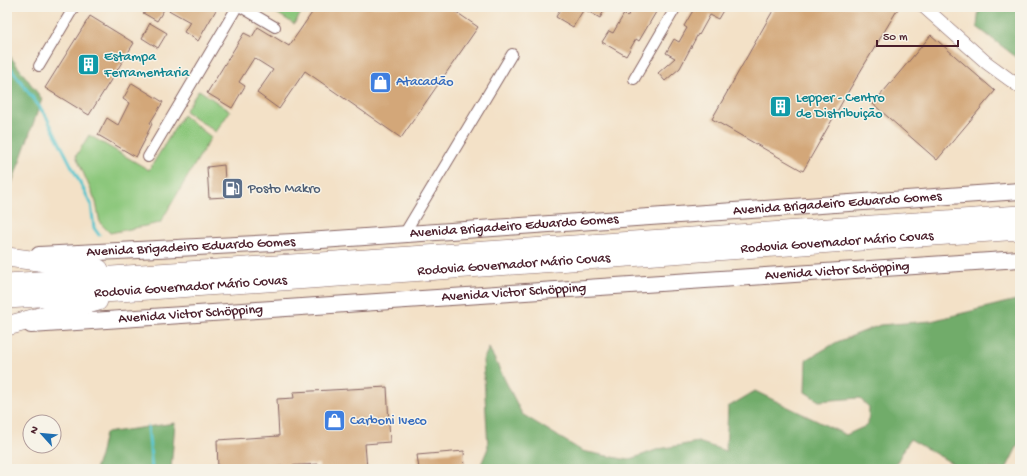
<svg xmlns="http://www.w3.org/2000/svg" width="1027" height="476" font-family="'Gochi Hand',sans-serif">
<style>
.green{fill:#8cc77b;stroke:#6b7353}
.forest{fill:#71ac6b;stroke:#5e664b}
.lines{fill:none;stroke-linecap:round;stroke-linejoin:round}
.stream{stroke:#57c4cd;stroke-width:3}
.building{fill:#d3a779}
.minor-casing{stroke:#856362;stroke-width:12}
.tertiary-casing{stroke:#856362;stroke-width:14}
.primary-casing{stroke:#856362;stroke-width:18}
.motorway-casing{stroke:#856362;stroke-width:20}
.minor{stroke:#fff;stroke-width:10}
.tertiary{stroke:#fff;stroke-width:13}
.primary{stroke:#fff;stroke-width:16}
.motorway{stroke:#fff;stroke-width:19}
.labels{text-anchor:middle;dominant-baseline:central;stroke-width:3;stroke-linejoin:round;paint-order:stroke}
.culture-label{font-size:14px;fill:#0d838f;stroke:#f7f3e8;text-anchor:start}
.shop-label{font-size:14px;fill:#366cbe;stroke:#f7f3e8;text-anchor:start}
.service-label{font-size:14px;fill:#4e5e75;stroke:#f7f3e8;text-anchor:start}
.street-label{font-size:14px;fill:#4a1f2b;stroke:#f7f3e8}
</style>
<rect width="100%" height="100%" fill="#f7f3e8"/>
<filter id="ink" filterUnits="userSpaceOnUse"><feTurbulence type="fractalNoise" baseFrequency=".025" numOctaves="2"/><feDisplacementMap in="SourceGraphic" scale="8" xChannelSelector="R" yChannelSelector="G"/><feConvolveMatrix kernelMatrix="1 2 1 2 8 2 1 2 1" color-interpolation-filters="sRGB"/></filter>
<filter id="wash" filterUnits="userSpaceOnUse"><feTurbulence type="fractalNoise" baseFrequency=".012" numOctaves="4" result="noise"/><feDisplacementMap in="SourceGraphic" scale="16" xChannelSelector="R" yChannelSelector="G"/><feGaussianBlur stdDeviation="0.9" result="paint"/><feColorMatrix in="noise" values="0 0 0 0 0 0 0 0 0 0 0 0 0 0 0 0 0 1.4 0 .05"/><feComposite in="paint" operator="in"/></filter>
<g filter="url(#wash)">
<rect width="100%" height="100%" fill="#f3e1c7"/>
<g class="green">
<polygon points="267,7 305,7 294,24"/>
<polygon points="199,90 230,111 216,132 185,111"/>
<polygon points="183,115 211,137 160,223 110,233 100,223 96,202 76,156 89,135 149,170"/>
</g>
<g class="forest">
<polygon points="979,7 1020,7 1020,60 977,27"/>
<polygon points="7,52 42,99 7,197"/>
<polygon points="1020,299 1020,441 1006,469 962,469 910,439 893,469 479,469 488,448 483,360 489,348 522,414 582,451 628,460 659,449 698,442 726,451 728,407 755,391 846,435 868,425 869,407 859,398 819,401 805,392 806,360 837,342 880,325 931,321"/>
<polygon points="175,423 171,469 95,469 100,456 105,433"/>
</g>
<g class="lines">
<g class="stream">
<polyline points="7,63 46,116 91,204 94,228 99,235"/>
<polyline points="148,427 152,469"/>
</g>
</g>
<g id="blocks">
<g class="building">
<polygon points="147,7 211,7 216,10 198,41 184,32 190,22 165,8 157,21 143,13"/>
<polygon points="316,7 449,7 478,27 401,138 305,71 279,109 257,93 273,70 254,58 239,82 245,86 232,108 207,93 244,33 252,37 258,27 289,46"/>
<polygon points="561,7 606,7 600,18 584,9 573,27 556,17"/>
<polygon points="633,7 659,7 639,41 636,39 626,56 602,42 609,31 613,33 624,14 627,17"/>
<polygon points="695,7 725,7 718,19 710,15 699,35 698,34 680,68 665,81 658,73 675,58 666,53 674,39 679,42 687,28 684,26"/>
<polygon points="775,7 899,7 848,92 803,171 712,119"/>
<polygon points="90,16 134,43 89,115 45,88"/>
<polygon points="150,23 167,33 158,48 142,38"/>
<polygon points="931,35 995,91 937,160 873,104"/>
<polygon points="132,83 163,102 150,123 152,124 144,140 145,140 136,157 98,135 107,118 118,125 129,103 123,99"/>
<polygon points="224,165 226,197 209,198 207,167"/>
<polygon points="387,387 390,442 365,444 367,469 319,469 319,464 269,467 269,469 218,469 217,440 279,436 277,399 294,398 293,392"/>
<polygon points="464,451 465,469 419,469 417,455"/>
</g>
</g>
</g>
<g filter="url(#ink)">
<use href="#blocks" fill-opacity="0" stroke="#856362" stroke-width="1"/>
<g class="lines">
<defs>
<g id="minor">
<polyline points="241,7 275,27"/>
<polyline points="39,66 74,7"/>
<polyline points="634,79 676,7"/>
<polyline points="148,157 237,7"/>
<polyline points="404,234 512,54"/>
</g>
<polyline id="tertiary" points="924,7 987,63 1020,87"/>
<g id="primary">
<path id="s1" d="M39,255L293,242L1020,191"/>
<path id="s2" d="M31,325L1020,259"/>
</g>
<g id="motorway">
<polyline points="7,257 99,269"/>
<polyline points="7,283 1020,215"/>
<path id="s3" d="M7,299L135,291L1020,230"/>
<polyline points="7,326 98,301"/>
</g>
</defs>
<use href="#minor" class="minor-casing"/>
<use href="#tertiary" class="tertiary-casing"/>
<use href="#primary" class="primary-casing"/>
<use href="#motorway" class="motorway-casing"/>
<use href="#minor" class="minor"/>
<use href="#tertiary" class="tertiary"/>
<use href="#primary" class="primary"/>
<use href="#motorway" class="motorway"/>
</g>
</g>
<defs>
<symbol id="building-square" viewBox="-11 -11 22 22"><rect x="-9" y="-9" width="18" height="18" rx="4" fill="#0f9aa8" stroke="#f7f3e8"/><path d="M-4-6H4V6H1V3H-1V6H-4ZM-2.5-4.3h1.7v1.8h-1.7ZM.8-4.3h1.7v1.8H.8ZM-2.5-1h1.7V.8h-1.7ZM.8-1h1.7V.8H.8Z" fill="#fff"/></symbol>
<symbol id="shop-square" viewBox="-11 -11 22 22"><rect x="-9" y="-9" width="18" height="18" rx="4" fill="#3f7fe0" stroke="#f7f3e8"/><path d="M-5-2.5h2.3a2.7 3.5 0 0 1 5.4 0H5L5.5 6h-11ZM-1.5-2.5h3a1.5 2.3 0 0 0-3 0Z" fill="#fff"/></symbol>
<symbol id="fuel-square" viewBox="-11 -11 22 22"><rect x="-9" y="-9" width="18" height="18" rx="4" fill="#5c6f8a" stroke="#f7f3e8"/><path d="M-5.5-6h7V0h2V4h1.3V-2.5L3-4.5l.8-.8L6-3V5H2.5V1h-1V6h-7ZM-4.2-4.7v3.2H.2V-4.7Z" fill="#fff"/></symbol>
</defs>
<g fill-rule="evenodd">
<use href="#building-square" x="76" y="52" width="25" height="25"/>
<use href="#shop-square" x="368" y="70" width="25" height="25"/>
<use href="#building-square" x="768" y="94" width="25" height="25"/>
<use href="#fuel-square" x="220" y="176" width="25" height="25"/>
<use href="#shop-square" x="322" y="408" width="25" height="25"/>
</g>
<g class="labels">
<g class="culture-label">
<text x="104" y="57">Estampa<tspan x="104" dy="16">Ferramentaria</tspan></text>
<text x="796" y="98">Lepper - Centro<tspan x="796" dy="16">de Distribuição</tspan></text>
</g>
<g class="shop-label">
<text x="396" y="82">Atacadão</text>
<text x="350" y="421">Carboni Iveco</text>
</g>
<g class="service-label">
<text x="248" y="189">Posto Makro</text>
</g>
<g class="street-label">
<text stroke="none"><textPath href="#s1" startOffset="800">Avenida Brigadeiro Eduardo Gomes</textPath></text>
<text stroke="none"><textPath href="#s1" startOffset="476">Avenida Brigadeiro Eduardo Gomes</textPath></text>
<text stroke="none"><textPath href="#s3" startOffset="832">Rodovia Governador Mário Covas</textPath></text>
<text stroke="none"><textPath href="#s1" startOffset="152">Avenida Brigadeiro Eduardo Gomes</textPath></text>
<text stroke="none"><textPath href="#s3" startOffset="508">Rodovia Governador Mário Covas</textPath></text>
<text stroke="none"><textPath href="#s2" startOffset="808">Avenida Victor Schöpping</textPath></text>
<text stroke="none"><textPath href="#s3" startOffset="184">Rodovia Governador Mário Covas</textPath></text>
<text stroke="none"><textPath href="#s2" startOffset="484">Avenida Victor Schöpping</textPath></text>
<text stroke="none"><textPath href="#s2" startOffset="160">Avenida Victor Schöpping</textPath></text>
</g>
</g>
<rect width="1027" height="476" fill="none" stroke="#f7f3e8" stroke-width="24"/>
<g transform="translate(42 434) rotate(297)"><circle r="19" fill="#f7f3e8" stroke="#b29e9c"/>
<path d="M0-3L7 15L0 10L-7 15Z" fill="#1f6fb2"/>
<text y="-6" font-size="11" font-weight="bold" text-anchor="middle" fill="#4a1f2b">N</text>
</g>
<path d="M877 40v6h81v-6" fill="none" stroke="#4a1f2b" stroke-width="2"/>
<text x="883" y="40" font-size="12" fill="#4a1f2b" stroke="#f7f3e8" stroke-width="3" paint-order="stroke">50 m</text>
</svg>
